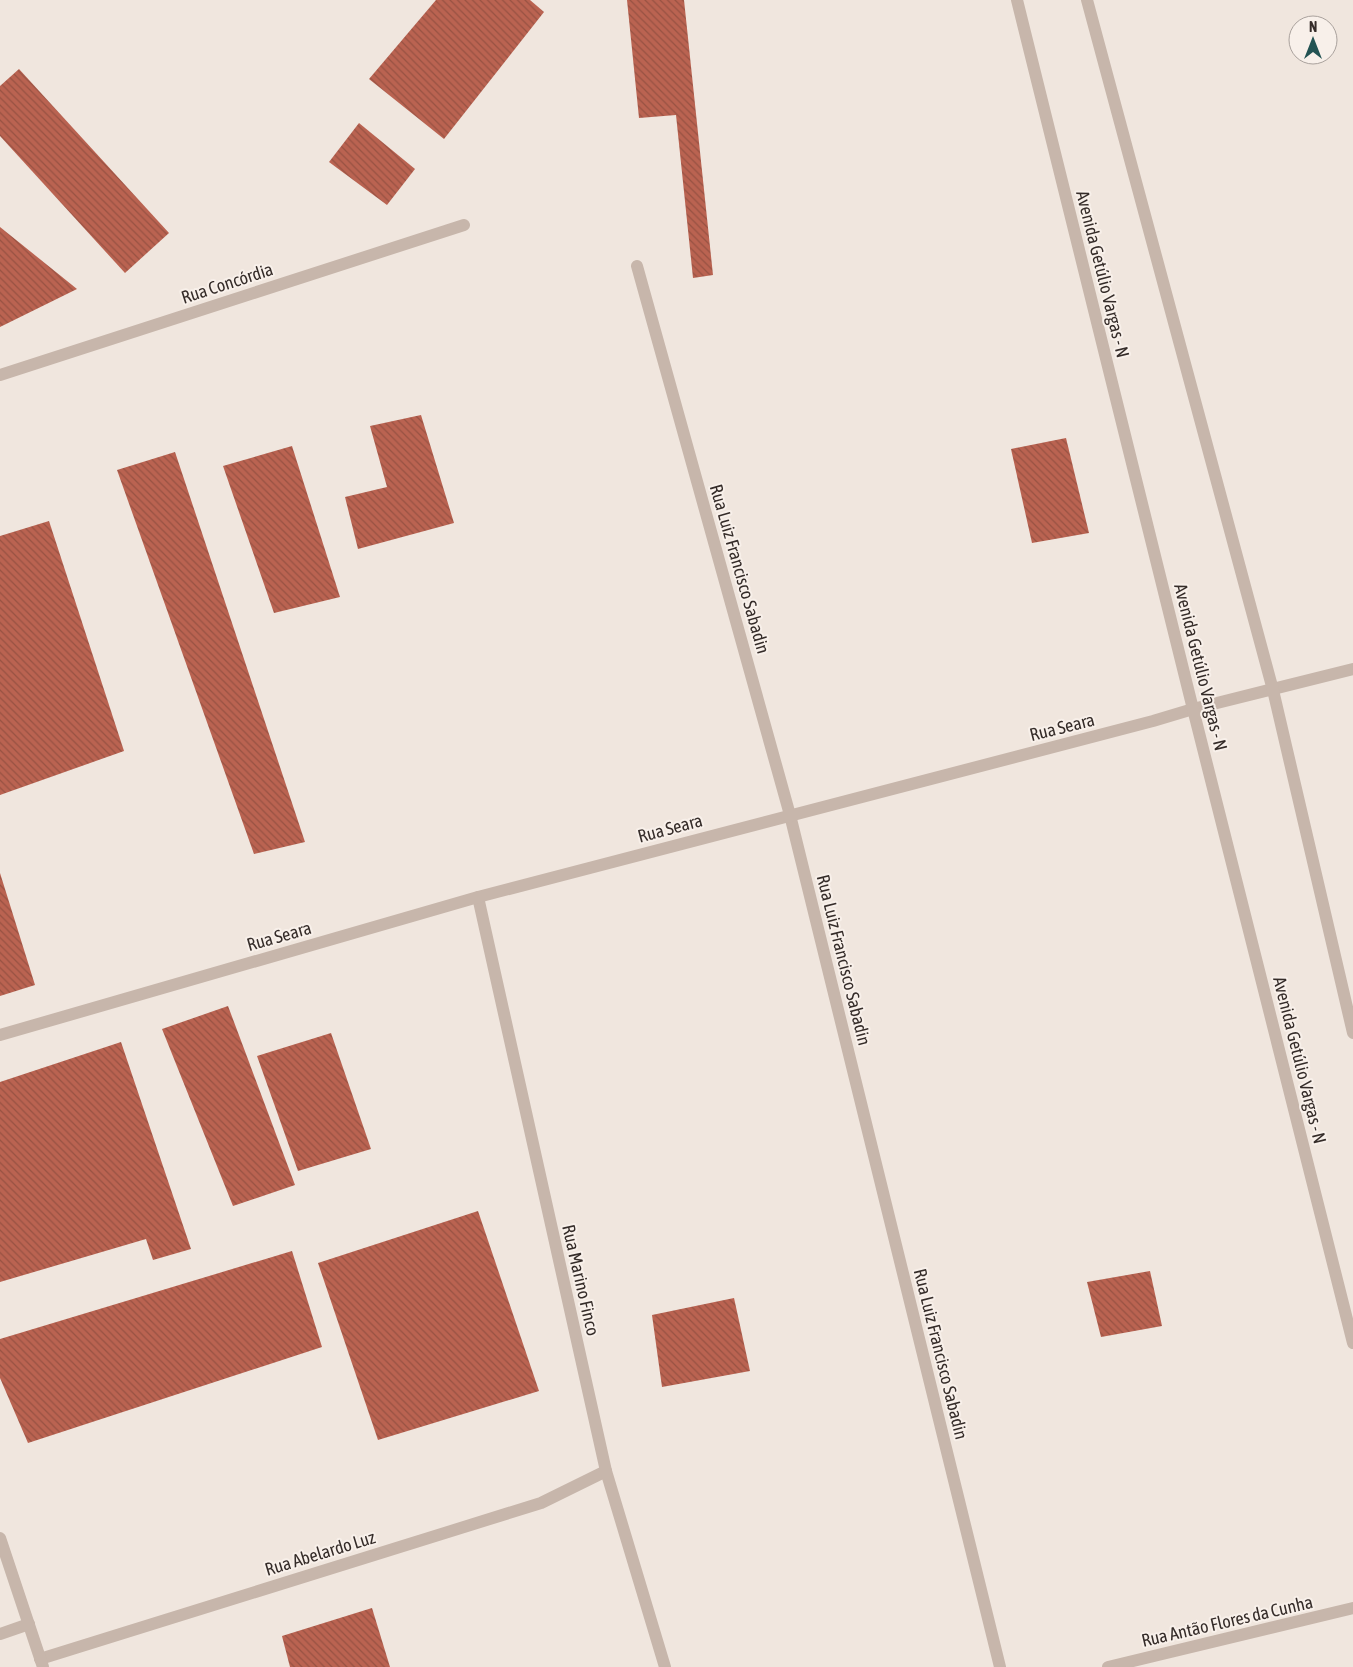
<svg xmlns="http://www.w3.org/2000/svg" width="1353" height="1667" font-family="'Asap Condensed',sans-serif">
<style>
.building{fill:url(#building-back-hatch)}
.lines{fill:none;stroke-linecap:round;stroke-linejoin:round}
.service{stroke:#c7b6ab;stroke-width:12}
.minor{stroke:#c7b6ab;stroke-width:12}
.tertiary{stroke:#c7b6ab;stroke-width:12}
.labels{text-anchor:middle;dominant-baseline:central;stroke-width:4;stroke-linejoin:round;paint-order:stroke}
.street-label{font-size:18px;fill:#352c29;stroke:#f8f0ea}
</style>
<defs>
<pattern id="building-back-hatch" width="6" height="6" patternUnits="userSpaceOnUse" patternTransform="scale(1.25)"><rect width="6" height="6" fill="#ba6351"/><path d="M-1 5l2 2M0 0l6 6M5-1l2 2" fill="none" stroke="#985243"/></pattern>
</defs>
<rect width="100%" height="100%" fill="#f0e6de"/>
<g class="building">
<polygon points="436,0 530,0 544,12 444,139 369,79"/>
<polygon points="627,0 684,0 713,275 693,278 676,115 639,118"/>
<polygon points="19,69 169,233 125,273 0,136 0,86"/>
<polygon points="359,123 415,169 387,205 329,162"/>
<polygon points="0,227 77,289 0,327"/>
<polygon points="421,415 454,523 358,549 345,497 387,487 370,426"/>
<polygon points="1066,438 1089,533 1032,543 1011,449"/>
<polygon points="292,446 340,597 274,613 223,466"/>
<polygon points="175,452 305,842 254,854 117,470"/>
<polygon points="49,521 124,751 0,795 0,536"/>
<polygon points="0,873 35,985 0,996"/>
<polygon points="228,1006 295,1185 233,1206 162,1029"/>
<polygon points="331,1033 371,1149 298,1171 257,1056"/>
<polygon points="121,1042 191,1249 153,1260 146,1239 0,1282 0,1082"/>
<polygon points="478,1211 539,1391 378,1440 318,1263"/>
<polygon points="292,1251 322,1347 28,1443 0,1378 0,1339"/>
<polygon points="1150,1271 1162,1326 1101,1337 1087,1282"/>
<polygon points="734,1298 750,1371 662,1387 652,1315"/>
<polygon points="372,1608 390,1667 290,1667 282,1636"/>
</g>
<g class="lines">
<g class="service">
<polyline points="0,1634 29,1624"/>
<polyline points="40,1659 541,1503 606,1471"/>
</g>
<g class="minor">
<polyline points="637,266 790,815 1000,1667"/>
<polyline points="0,375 464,225"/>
<polyline points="478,897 606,1471 665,1667"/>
<polyline points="0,1035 478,897 1153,721 1193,709 1353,669"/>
<polyline points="1108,1667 1353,1608"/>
</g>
<g class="tertiary">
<polyline points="1017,0 1193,709 1353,1343"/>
<polyline points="1087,0 1273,690 1353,1033"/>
<polyline points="0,1538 43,1667"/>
</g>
</g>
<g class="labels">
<g class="street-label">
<text transform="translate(1103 274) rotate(76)">Avenida Getúlio Vargas - N</text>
<text transform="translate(227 283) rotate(-18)">Rua Concórdia</text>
<text transform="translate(740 569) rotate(74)">Rua Luiz Francisco Sabadin</text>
<text transform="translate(1201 667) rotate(76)">Avenida Getúlio Vargas - N</text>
<text transform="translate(1062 727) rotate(-14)">Rua Seara</text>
<text transform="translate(670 828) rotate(-15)">Rua Seara</text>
<text transform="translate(279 936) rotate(-16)">Rua Seara</text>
<text transform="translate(844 960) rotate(76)">Rua Luiz Francisco Sabadin</text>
<text transform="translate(1300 1060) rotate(76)">Avenida Getúlio Vargas - N</text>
<text transform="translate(581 1280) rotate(77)">Rua Marino Finco</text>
<text transform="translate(941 1354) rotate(76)">Rua Luiz Francisco Sabadin</text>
<text transform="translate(320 1553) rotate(-17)">Rua Abelardo Luz</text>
<text transform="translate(1227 1621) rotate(-13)">Rua Antão Flores da Cunha</text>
</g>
</g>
<g transform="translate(1313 40)"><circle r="24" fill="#f8f0ea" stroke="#aaa29d"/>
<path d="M0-4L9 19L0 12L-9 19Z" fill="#235353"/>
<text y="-8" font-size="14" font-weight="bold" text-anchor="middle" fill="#352c29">N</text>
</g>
</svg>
